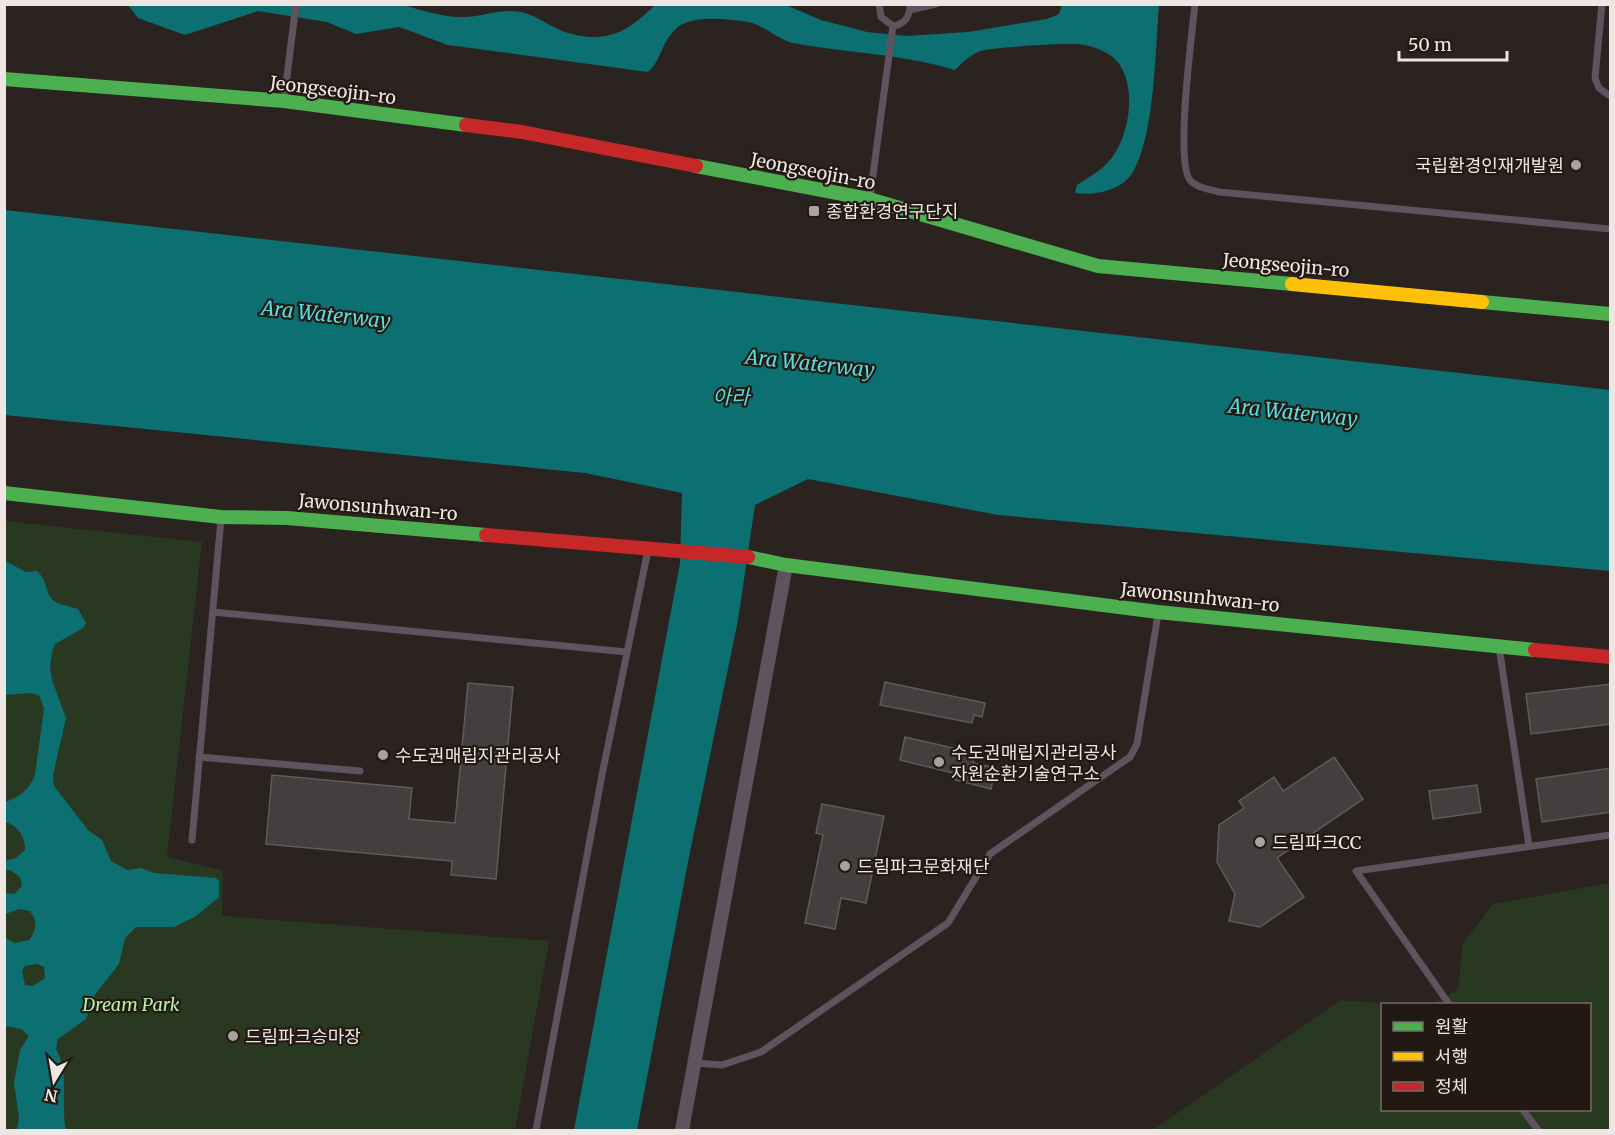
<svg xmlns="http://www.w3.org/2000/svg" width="1615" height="1135" font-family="Merriweather,'Noto Sans KR',serif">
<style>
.green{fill:#293921}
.water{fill:#0c7072;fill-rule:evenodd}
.building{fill:#443f3f;stroke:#5f5a5b;stroke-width:1.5}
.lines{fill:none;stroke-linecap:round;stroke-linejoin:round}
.lane{stroke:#5e535e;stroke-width:7}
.street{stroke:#5e535e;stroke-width:14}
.fast{stroke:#4caf50;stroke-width:14}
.slow{stroke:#ffc107;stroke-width:14}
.jam{stroke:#c62828;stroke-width:14}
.poi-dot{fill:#a9a29e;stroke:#231913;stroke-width:2}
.labels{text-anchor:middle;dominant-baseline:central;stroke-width:4.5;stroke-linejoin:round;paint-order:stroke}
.street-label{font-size:18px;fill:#eee6e2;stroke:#231913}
.poi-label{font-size:18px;fill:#eee6e2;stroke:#231913;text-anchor:start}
.park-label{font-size:18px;font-style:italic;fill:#baf1a3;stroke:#231913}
.water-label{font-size:20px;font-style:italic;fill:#56dfe0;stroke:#231913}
</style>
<rect width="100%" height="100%" fill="#2a2320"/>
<g class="green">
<polygon points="5,521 202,542 167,857 223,871 222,916 549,941 515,1130 5,1130"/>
<polygon points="1610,883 1610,1130 1153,1130 1341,1000 1390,1004 1382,1004 1382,1110 1590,1110 1590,1004 1433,1004 1458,989 1463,943 1493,904"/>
</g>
<g class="water">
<path d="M401,4C420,10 439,16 459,17C476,18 493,11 509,11C531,10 546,25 565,32C605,45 628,32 655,5H786L821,20L867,32L906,36L968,32L1047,19L1059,14L1062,5H1159C1155,51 1155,133 1133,172C1122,191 1093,196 1075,193L1077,185C1091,176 1107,167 1115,153C1131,128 1137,80 1114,58C1109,53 1093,46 1085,45C1070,42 1002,47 985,50C973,52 963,62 955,70C903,54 847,53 793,43C777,39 764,25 748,22C729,19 702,16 685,23C662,33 663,60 648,72L448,45L399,27L356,34L327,22L258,11L185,35L138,18L128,5Z"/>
<polygon points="5,210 1610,390 1610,571 998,515 808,479 755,505 738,620 688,862 637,1130 574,1130 680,563 682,493 585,473 5,415"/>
<path d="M5,561L26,572L37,571C48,581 45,594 54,601C61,605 71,607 78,609L86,623L83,628L55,644L52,652L50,667L52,680L66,718L53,775L54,786L88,830L102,840L111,861L127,870L141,868L154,873L216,878L219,881V897L196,916L174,927H136L125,938L119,964L94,996L86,1019L58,1039L56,1049C70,1074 60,1102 66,1130H17L19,1118L14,1083L20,1050L29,1036L21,1029L5,1026V938L15,943L29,940C37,929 38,922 30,911L20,909L5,914V893L14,894L22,886L20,877L10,870H5V861L16,858L25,850C26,838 17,824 5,822V802C20,797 29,790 35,775L44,708L39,695L30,693L5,695ZM37,964L44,967L45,978L33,986L25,985L22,971L25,966Z"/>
</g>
<g class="building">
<polygon points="885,682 985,703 982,717 974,715 972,723 880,705"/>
<polygon points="468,683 513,687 496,879 451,875 452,861 266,844 272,775 412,788 409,819 455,823"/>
<polygon points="1611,684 1611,724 1531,734 1526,694"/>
<polygon points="905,737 975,753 973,763 996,768 991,789 952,779 953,773 900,760"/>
<polygon points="1334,757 1363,799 1277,858 1304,897 1260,927 1229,921 1235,894 1217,862 1219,825 1244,808 1239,801 1274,777 1283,791"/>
<polygon points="1611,768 1611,812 1542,822 1536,779"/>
<polygon points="1477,785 1481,812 1433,819 1429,791"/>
<polygon points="822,804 884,816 866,903 841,898 835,929 805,923 823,835 816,833"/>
</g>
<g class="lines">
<g class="lane">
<path d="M879,4L881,17L893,26C905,24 910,17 910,4"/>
<path d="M1195,4C1192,34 1175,161 1190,180C1196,188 1210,189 1219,192L1610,229"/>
<polyline points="1602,4 1595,78 1599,88 1610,96"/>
<polyline points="910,10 936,4"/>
<polyline points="284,100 296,4"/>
<polyline points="870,197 893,26"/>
<polyline points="213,612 627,652"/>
<polyline points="1499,647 1529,846"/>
<polyline points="199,757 360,771"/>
<polyline points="192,840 221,519"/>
<polyline points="1449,1004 1356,871 1610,835"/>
<polyline points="695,1063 722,1065 761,1052 948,923 990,854 1130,757 1137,744 1158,614"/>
<polyline points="1523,1110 1538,1130"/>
<polyline points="536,1130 602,775 648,550"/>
</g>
<polyline class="street" points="682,1130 786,565"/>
<g class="fast">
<polyline points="4,79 284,101 466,125"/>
<polyline points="696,166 869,199 1098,266 1292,284"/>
<polyline points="1482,302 1610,314"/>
<polyline points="4,493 221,517 287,518 486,535"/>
<polyline points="748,557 786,565 1158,612 1535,650"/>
</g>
<polyline class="slow" points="1292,284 1482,302"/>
<g class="jam">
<polyline points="466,125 522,132 696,166"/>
<polyline points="486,535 748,557"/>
<polyline points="1535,650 1610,657"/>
</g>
</g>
<g class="poi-dot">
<circle cx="1576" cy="165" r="6"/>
<rect x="808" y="205" width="12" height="12" rx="3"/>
<circle cx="383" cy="755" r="6"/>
<circle cx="939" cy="762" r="6"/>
<circle cx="1260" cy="842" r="6"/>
<circle cx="845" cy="866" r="6"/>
<circle cx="233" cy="1036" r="6"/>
</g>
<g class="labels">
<g class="street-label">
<text transform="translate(333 90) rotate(7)">Jeongseojin-ro</text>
<text transform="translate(813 171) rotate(11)">Jeongseojin-ro</text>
<text transform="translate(1286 265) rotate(5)">Jeongseojin-ro</text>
<text transform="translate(378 507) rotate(5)">Jawonsunhwan-ro</text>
<text transform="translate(1200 597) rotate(6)">Jawonsunhwan-ro</text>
</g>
<g class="poi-label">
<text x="1564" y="165" text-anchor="end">국립환경인재개발원</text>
<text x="826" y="211">종합환경연구단지</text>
<text x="951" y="752">수도권매립지관리공사<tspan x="951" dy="21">자원순환기술연구소</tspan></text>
<text x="395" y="755">수도권매립지관리공사</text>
<text x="1272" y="842">드림파크CC</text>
<text x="857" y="866">드림파크문화재단</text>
<text x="245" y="1036">드림파크승마장</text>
</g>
<g class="park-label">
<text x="131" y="1004">Dream Park</text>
</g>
<g class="water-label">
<text transform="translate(326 314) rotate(6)">Ara Waterway</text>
<text transform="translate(810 363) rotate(6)">Ara Waterway</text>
<text x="731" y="396">아라</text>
<text transform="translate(1293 412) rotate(6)">Ara Waterway</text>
</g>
</g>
<rect width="1615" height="1135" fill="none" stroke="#eee6e2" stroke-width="12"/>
<rect x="1381" y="1003" width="210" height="108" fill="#231913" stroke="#746b66" stroke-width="1.5"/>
<rect x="1393" y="1022" width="30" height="9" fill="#4caf50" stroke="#746b66" stroke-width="1.5"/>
<text x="1435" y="1033" font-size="18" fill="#eee6e2">원활</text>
<rect x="1393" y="1052" width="30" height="9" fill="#ffc107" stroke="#746b66" stroke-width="1.5"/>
<text x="1435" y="1063" font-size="18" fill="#eee6e2">서행</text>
<rect x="1393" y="1082" width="30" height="9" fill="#c62828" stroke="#746b66" stroke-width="1.5"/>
<text x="1435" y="1093" font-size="18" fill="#eee6e2">정체</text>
<g transform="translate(54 1081) rotate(191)" stroke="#231913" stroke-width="4.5" paint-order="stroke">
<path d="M0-4.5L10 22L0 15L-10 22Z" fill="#eee6e2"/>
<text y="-9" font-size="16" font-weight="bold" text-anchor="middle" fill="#eee6e2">N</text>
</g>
<path d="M1399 51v9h108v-9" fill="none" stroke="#eee6e2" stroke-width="3"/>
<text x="1408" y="51" font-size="18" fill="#eee6e2" stroke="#231913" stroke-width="4.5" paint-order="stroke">50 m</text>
</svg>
